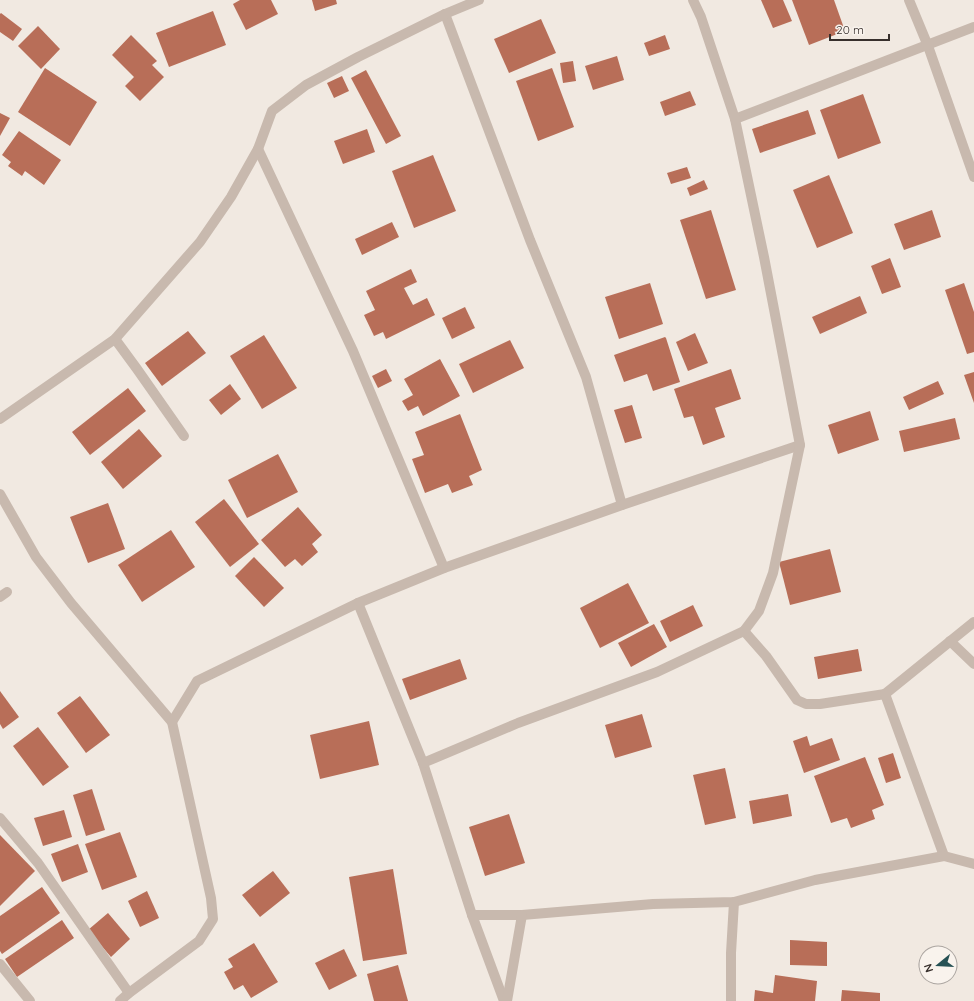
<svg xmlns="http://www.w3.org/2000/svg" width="974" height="1001" font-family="Quicksand,sans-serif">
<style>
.building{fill:#b86e58}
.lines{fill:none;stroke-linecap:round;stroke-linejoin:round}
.service{stroke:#c8b9ae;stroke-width:10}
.minor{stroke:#c8b9ae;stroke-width:10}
</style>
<rect width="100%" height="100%" fill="#f1e9e1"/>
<g class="building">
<polygon points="240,0 271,0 278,14 246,30 233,4"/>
<polygon points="312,0 336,0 337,4 315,11"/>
<polygon points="761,0 783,0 792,21 773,28"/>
<polygon points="792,0 834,0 845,31 809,45"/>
<polygon points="213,11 226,45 169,67 156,33"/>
<polygon points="1,13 22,29 13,41 0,32 0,14"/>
<polygon points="541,19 556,53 509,73 494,39"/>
<polygon points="38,26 60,49 41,69 18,46"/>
<polygon points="131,35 157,61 152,65 164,77 140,101 125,86 134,77 112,55"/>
<polygon points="665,35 670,49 649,56 644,43"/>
<polygon points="617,56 624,80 593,90 585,66"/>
<polygon points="573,61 576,81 563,83 560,63"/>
<polygon points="45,68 97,102 70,146 18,112"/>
<polygon points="552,68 574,127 538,141 516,81"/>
<polygon points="366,70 401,136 386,144 351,78"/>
<polygon points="342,76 349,91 334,98 327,83"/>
<polygon points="690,91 696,105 665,116 660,102"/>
<polygon points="863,94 881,143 838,159 820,110"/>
<polygon points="808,110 816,134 760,153 752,129"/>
<polygon points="0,113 10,118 0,136"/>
<polygon points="367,129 375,152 343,164 334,141"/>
<polygon points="19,131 61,160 44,185 25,171 22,176 8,166 11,162 2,155"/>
<polygon points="433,155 456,211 414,228 392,171"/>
<polygon points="687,167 691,178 671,184 667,173"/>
<polygon points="829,175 853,233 817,248 793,190"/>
<polygon points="704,180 708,189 690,196 687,188"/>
<polygon points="711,210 736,290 706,299 680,220"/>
<polygon points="932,210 941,237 904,250 894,224"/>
<polygon points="392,222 399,237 362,255 355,239"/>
<polygon points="890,258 901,287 882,294 871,266"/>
<polygon points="411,269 417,282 404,288 413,305 427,298 435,315 386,339 383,332 374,336 364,315 375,310 366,291"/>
<polygon points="650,283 663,324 619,339 605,297"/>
<polygon points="964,283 974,312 974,352 967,354 945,290"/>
<polygon points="860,296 867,313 820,334 812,317"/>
<polygon points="465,307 475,328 452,339 442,318"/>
<polygon points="188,331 206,353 162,386 145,363"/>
<polygon points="695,333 708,363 688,371 676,342"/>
<polygon points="264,335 297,388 262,409 230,356"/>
<polygon points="665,337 666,338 680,382 653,391 647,374 624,382 614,355"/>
<polygon points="510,340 524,368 473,393 459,364"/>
<polygon points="440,359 460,396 423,416 418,406 408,411 402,401 413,395 404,379"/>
<polygon points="386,369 392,381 378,388 372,376"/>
<polygon points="731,369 741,399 715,408 725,437 703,445 693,416 684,418 674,389"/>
<polygon points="974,372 974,403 964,375"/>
<polygon points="938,381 944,394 909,410 903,397"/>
<polygon points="230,384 241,399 221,415 209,400"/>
<polygon points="128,388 146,411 90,455 72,432"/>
<polygon points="632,405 642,438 625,443 614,410"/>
<polygon points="870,411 879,440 838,454 828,425"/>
<polygon points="460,414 482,470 469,476 473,485 452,493 448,484 425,493 412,459 424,455 415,432"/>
<polygon points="955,418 960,439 904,452 899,431"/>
<polygon points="139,429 162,456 123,489 101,462"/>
<polygon points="278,454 298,492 247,518 228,480"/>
<polygon points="224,499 259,544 230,567 195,522"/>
<polygon points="108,503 125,549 88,563 70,517"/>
<polygon points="298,507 322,535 312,544 318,552 302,566 295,559 285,567 261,540"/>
<polygon points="171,530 195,567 142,602 118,565"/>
<polygon points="830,549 841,592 790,605 779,562"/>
<polygon points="254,557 284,588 264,607 235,576"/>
<polygon points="628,583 649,623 600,648 580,608"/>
<polygon points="693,605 703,626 670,642 660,621"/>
<polygon points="654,624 667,647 631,667 618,643"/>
<polygon points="858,649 862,671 818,679 814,657"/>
<polygon points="460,659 467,679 410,700 402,679"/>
<polygon points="0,691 19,717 3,729 0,724"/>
<polygon points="80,696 110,735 86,753 57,713"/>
<polygon points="642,714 652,747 615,758 605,725"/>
<polygon points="369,721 379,765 320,779 310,735"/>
<polygon points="38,727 69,767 43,786 13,746"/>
<polygon points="807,736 810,746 832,738 840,760 804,773 793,741"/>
<polygon points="893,753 901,778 886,783 878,758"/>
<polygon points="865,757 884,805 872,810 875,819 851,828 847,818 831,823 814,776"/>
<polygon points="725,768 736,818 705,825 693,775"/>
<polygon points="92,789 105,830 86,836 73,795"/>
<polygon points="788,794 792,816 753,824 749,801"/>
<polygon points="64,810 72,837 43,846 34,818"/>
<polygon points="509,814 525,863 485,876 469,827"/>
<polygon points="120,832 137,877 102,890 85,844"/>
<polygon points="0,835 35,871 0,906"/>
<polygon points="78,844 88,872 62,882 51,854"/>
<polygon points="393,869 407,954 363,961 349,877"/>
<polygon points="273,871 290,893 260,917 242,895"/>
<polygon points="42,887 60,913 2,954 0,951 0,916"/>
<polygon points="147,891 159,918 140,927 128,901"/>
<polygon points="108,913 130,939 111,957 88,930"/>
<polygon points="62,920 74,938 17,977 5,959"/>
<polygon points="790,940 827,942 827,966 790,965"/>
<polygon points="254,943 278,982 251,998 243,985 234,990 224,972 233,967 228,959"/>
<polygon points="344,949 357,976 329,990 315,963"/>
<polygon points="398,965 408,1001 374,1001 367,974"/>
<polygon points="775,975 817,981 815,1001 754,1001 755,990 773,993"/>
<polygon points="842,990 880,993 880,1001 841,1001"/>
</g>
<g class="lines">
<polyline class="service" points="0,597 7,592"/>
<g class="minor">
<polyline points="909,0 928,46 974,177"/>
<polyline points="445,14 530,240 586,377 622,505"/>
<polyline points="735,119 974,27"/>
<polyline points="258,149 353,351 444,568"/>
<polyline points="115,339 137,369 184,436"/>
<polyline points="0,419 115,339 200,242 231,197 258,149 272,111 306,85 358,57 445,14 479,0"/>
<polyline points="0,494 36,557 71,603 172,722 211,898 213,919 199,941 129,993 120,1001"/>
<polyline points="358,603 423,763 472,915 504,1001"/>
<polyline points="744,631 766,656 797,700 806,704 820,704 885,694"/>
<polyline points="950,641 974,664"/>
<polyline points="172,722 197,681 358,603 444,568 622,505 800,445"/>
<polyline points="423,763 518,723 657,672 744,631 759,611 773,573 800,445 764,257 735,119 701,17 693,0"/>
<polyline points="0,818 38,863 129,993"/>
<polyline points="944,856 885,694 974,622"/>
<polyline points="472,915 522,915 653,904 734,902 815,880 944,856 974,864"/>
<polyline points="0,964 30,1001"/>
<polyline points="507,1001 522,915"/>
<polyline points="731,1001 731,953 734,902"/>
</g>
</g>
<g transform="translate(938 965) rotate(252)"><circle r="19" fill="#f9f3ed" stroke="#aba5a0"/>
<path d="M0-3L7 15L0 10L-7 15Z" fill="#265154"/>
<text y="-6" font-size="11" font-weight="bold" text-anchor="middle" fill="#372f2c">N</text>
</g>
<path d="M830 34v6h59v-6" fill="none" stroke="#372f2c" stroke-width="2"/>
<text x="836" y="34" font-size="12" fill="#372f2c" stroke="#f9f3ed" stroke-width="3" paint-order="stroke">20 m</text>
</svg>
